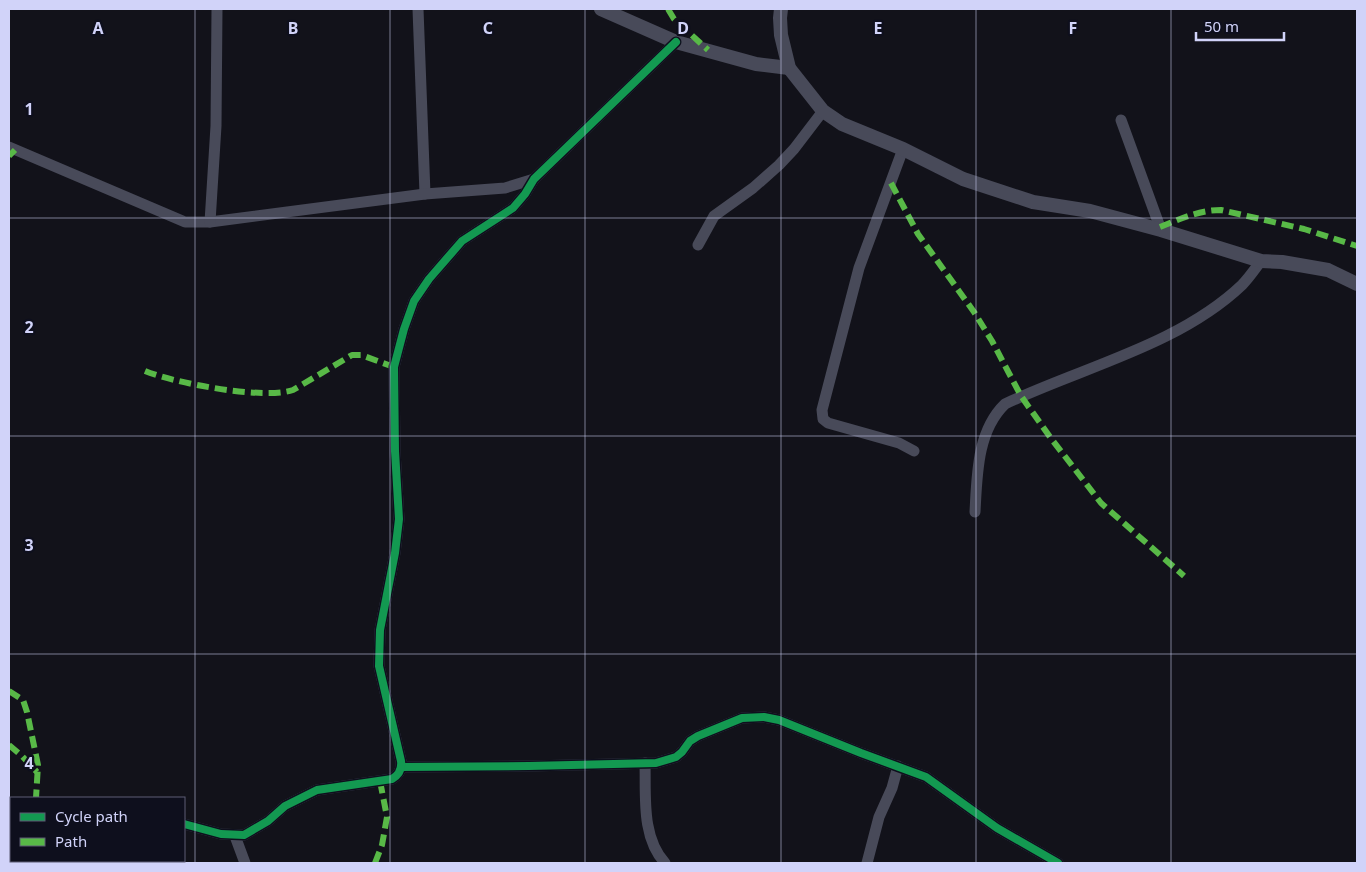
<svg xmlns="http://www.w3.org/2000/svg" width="1366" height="872" font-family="'Noto Sans',sans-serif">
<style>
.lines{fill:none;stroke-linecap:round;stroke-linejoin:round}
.minor{stroke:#484a59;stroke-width:11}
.tertiary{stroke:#484a59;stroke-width:14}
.quiet{stroke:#58b947;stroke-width:6;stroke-dasharray:12 6;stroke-linecap:butt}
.cycleway-casing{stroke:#0e0f1d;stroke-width:11}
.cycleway{stroke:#139951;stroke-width:8}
.grid{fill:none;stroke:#d1d3f9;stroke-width:1;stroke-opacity:0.55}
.grid-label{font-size:16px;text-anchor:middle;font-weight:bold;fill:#d1d3f9;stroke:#0e0f1d;stroke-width:4.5;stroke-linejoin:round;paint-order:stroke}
</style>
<rect width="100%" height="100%" fill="#12121a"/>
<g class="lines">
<g class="minor">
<polyline points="418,9 425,194"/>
<polyline points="1121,120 1161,230"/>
<polyline points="9,147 185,222 210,222 425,194 505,188 534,179"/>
<polyline points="903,149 859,268 822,410 823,419 828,423 899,443 914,451"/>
<polyline points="210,222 216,126 217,9"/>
<polyline points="698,245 714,216 753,188 779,165 794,149 823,111"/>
<path d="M975,512C977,475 977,431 1005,404C1083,367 1179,345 1242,285C1249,278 1255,269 1261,261"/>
<path d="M645,763C646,795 641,837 665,863"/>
<polyline points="401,767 529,766 656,763 676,757 682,752 690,741 698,736 742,718 764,717 779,720 861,753 926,777 997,828 1058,863"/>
<path d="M184,824L221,834L244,835L268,821L285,806L317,790L392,779C399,775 402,769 401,761L379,666L380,630L395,553L399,519L395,451L394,367L404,329L414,301L429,279L462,241L513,208L525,194L534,179L676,42"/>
<polyline points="235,836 245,863"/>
<polyline points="9,854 11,854"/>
<polyline points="105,861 106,863"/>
<polyline points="867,863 879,817 892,788 898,766"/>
</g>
<g class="tertiary">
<polyline points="601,9 676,42 756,64 789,68"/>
<polyline points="781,9 780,18 781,35 789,68 823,111 842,124 903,149 963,179 1033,202 1090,211 1161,230 1261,261 1282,262 1328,270 1357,284"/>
</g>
<g class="quiet">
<polyline points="668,9 674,19 708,50"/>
<polyline points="9,156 15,150"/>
<polyline points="891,183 918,234 974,312 992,341 1021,396 1050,437 1101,503 1184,576"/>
<path d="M1160,227C1180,219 1199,210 1221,210L1304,229L1357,246"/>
<path d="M145,371C174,383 263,400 293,390L352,355H361L394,367"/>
<polyline points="9,691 23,700 27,712 38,765 36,798"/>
<polyline points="9,745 22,756 37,772"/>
<polyline points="375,863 382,845 387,817 380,781"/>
</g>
<defs>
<g id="cycleway">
<polyline points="401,767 529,766 656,763 676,757 682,752 690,741 698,736 742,718 764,717 779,720 861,753 926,777 997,828 1058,863"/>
<path d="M184,824L221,834L244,835L268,821L285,806L317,790L392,779C399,775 402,769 401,761L379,666L380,630L395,553L399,519L395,451L394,367L404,329L414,301L429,279L462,241L513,208L525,194L534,179L676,42"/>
</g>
</defs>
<use href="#cycleway" class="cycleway-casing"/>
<use href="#cycleway" class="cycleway"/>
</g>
<path class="grid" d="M195,9V863M390,9V863M585,9V863M781,9V863M976,9V863M1171,9V863M9,218H1357M9,436H1357M9,654H1357"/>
<g class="grid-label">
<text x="98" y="34">A</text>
<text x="293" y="34">B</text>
<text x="488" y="34">C</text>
<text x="683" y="34">D</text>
<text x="878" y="34">E</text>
<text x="1073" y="34">F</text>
<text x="29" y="115">1</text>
<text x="29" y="333">2</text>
<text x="29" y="551">3</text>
<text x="29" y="769">4</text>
</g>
<rect width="1366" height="872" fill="none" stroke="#d1d3f9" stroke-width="20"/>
<rect x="10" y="797" width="175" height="65" fill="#0e0f1d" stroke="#5c5d75"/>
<rect x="20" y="813" width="25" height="8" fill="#139951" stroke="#5c5d75"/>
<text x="55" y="822" font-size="15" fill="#d1d3f9">Cycle path</text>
<rect x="20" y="838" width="25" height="8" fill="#58b947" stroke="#5c5d75"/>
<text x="55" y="847" font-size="15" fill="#d1d3f9">Path</text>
<path d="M1196 32v8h88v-8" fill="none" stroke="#d1d3f9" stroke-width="2.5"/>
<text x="1204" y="32" font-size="15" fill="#d1d3f9" stroke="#0e0f1d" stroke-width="4" paint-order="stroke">50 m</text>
</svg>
